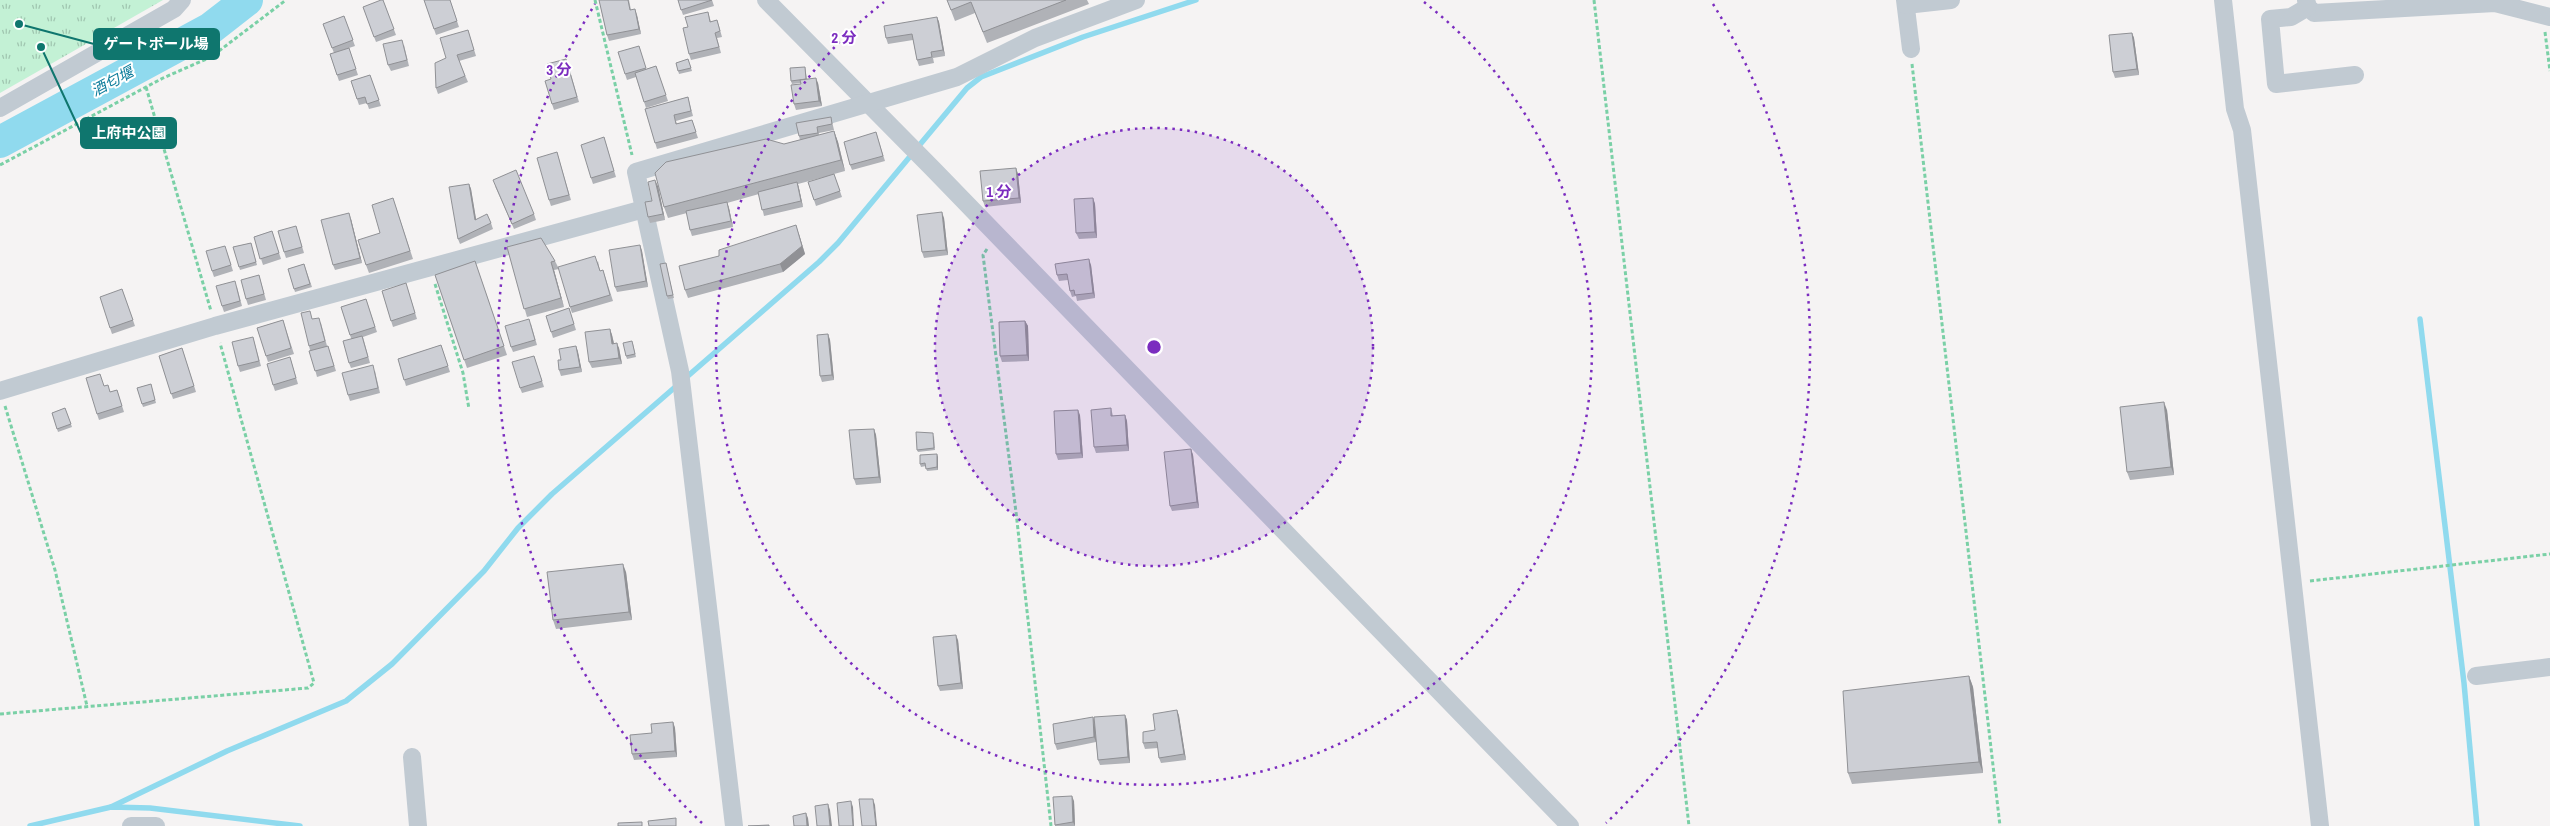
<svg xmlns="http://www.w3.org/2000/svg" width="2550" height="826" font-family="'Archivo Narrow','Noto Sans JP',sans-serif">
<style>
.grass{fill:url(#grass-tufts)}
.lines{fill:none;stroke-linecap:round;stroke-linejoin:round}
.stream{stroke:#90daee;stroke-width:5.5}
.river{stroke:#90daee;stroke-width:32}
.path{stroke:#7ad0a6;stroke-width:3;stroke-dasharray:4 2.5;stroke-linecap:butt}
.minor{stroke:#c1cad2;stroke-width:18}
.wall{fill:#b0b2b7}
.shaded-wall{fill:#909195}
.building{fill:#cdcfd5;stroke:#909195}
.ring{fill:none;stroke:#7b2cbf;stroke-width:2.5;stroke-dasharray:2.5 5}
.labels{text-anchor:middle;dominant-baseline:central;stroke-width:4;stroke-linejoin:round;paint-order:stroke}
.water-label{font-size:15px;font-style:italic;fill:#0c7c9b;stroke:#fff}
.centre{fill:#7b2cbf;stroke:#fff;stroke-width:2.5}
.ring-label{font-size:15px;text-anchor:middle;font-weight:bold;fill:#7b2cbf;stroke:#fff;stroke-width:4;stroke-linejoin:round;paint-order:stroke}
.leader{fill:none;stroke:#0f766e;stroke-width:2}
.callout-dot{fill:#0f766e;stroke:#fff;stroke-width:2}
.callout{fill:#0f766e;stroke:#0f766e;stroke-width:2}
.callout-label{font-size:15px;text-anchor:middle;font-weight:bold;fill:#fff}
</style>
<defs>
<pattern id="grass-tufts" width="24" height="20" patternUnits="userSpaceOnUse" patternTransform="scale(1.25)"><rect width="24" height="20" fill="#c3f1d5"/><path d="M3 7l-1-3M5 7V3M7 7l1-3M15 17l-1-3M17 17v-4M19 17l1-3" fill="none" stroke="#a0c6b0"/></pattern>
</defs>
<rect width="100%" height="100%" fill="#f5f3f3"/>
<polygon class="grass" points="0,0 163,0 0,93"/>
<g class="lines">
<g class="stream">
<polyline points="2420,319 2464,683 2477,826"/>
<polyline points="111,807 227,751 346,701 392,664 484,571 518,528 552,494 819,262 838,243 967,88 981,77 1083,37 1196,0"/>
<polyline points="30,826 111,807 150,808 300,826"/>
</g>
<polyline class="river" points="0,142 211,28 247,0"/>
<g class="path">
<polyline points="595,0 632,155"/>
<polyline points="1594,0 1689,826"/>
<polyline points="2545,32 2550,71"/>
<polyline points="1912,64 2000,826"/>
<polyline points="146,87 211,311"/>
<polyline points="0,165 163,78 211,57 286,0"/>
<polyline points="987,249 983,255 1016,512 1051,826"/>
<polyline points="435,284 463,373 469,409"/>
<polyline points="5,406 55,570 87,706"/>
<polyline points="2310,581 2550,554"/>
<polyline points="0,714 308,688 314,683 220,343"/>
</g>
<g class="minor">
<polyline points="766,0 933,169 1570,826"/>
<polyline points="1905,0 1911,49"/>
<polyline points="2223,0 2235,109 2242,130 2320,826"/>
<polyline points="2306,0 2308,7 2314,13 2495,3 2550,17"/>
<polyline points="1906,5 1951,0"/>
<polyline points="2308,7 2291,17 2270,19 2276,84 2355,75"/>
<polyline points="0,108 174,9 182,0"/>
<polyline points="0,391 215,326 644,209"/>
<polyline points="2476,676 2550,667"/>
<polyline points="412,757 418,826"/>
<polyline points="131,826 156,826"/>
<polyline points="734,826 680,371 636,172 957,77 1035,38 1136,0"/>
</g>
</g>
<g class="wall">
<polygon points="383,0 396,35 376,42 363,7"/>
<polygon points="424,0 450,0 459,27 436,35"/>
<polygon points="599,0 629,0 631,10 637,15 641,34 609,41 607,35"/>
<polygon points="678,0 712,0 714,6 683,15"/>
<polygon points="947,0 1087,0 1089,4 987,43 975,13 955,21"/>
<polygon points="708,12 711,22 717,20 719,26 722,37 717,38 721,53 691,60 689,54 688,27"/>
<polygon points="344,16 355,46 349,48 358,75 339,81 330,54 334,53 323,24"/>
<polygon points="937,17 939,22 945,56 933,58 934,63 919,66 917,60 913,40 888,44 886,38"/>
<polygon points="468,30 476,56 459,61 468,82 438,94 436,88 446,58"/>
<polygon points="2132,33 2134,38 2139,75 2115,78 2113,72"/>
<polygon points="404,45 409,66 391,71 388,65"/>
<polygon points="639,46 646,69 656,66 668,101 646,108 636,77 627,80 625,74"/>
<polygon points="688,59 692,71 679,74 676,63"/>
<polygon points="568,64 579,102 554,110 552,104 551,79"/>
<polygon points="805,67 807,79 818,83 822,106 796,110 794,104 801,83 792,84 791,81"/>
<polygon points="370,75 381,106 369,109 367,103 359,105 351,81"/>
<polygon points="688,97 693,116 676,121 677,124 692,120 698,138 657,149 645,109"/>
<polygon points="831,117 834,130 819,133 819,135 834,131 838,142 845,171 834,174 842,197 816,206 808,182 824,177 798,184 803,207 764,216 759,194 727,203 729,208 733,227 692,236 690,230 687,213 668,218 664,207 784,144 800,140 799,136"/>
<polygon points="876,132 885,161 852,170 850,165"/>
<polygon points="604,137 616,177 593,184 591,178"/>
<polygon points="557,152 571,200 551,206 549,200"/>
<polygon points="1016,168 1018,174 1021,203 985,207 983,201"/>
<polygon points="469,184 471,189 476,219 491,223 493,229 460,244 458,239"/>
<polygon points="495,186 534,214 536,220 514,229"/>
<polygon points="658,186 665,220 650,223 648,217 652,201"/>
<polygon points="393,198 413,259 369,273 366,265 380,233"/>
<polygon points="1093,198 1095,204 1097,238 1079,239 1076,233"/>
<polygon points="944,218 948,255 924,258 922,252"/>
<polygon points="351,219 362,263 335,270 333,265"/>
<polygon points="296,226 304,253 286,258 284,252"/>
<polygon points="272,231 281,259 263,265 254,237"/>
<polygon points="799,234 805,254 783,272 688,298 685,290"/>
<polygon points="251,243 257,265 240,270 233,247"/>
<polygon points="640,245 642,251 648,287 617,292 615,287"/>
<polygon points="507,247 555,261 559,269 554,270 564,307 527,317"/>
<polygon points="227,252 233,271 214,277 212,271"/>
<polygon points="475,261 507,355 467,368 435,275"/>
<polygon points="598,261 600,271 603,270 613,301 572,313 570,307"/>
<polygon points="666,263 674,298 668,299 667,296"/>
<polygon points="304,264 312,287 295,292 288,269"/>
<polygon points="1091,265 1095,298 1077,301 1076,296 1072,297 1070,291 1068,280 1059,281 1057,275"/>
<polygon points="259,275 266,300 248,305 246,299"/>
<polygon points="406,283 417,319 393,327 382,291"/>
<polygon points="237,287 242,306 224,312 222,306"/>
<polygon points="122,289 135,326 112,334 110,328"/>
<polygon points="366,299 377,332 363,337 370,363 351,368 349,363 351,338 341,307"/>
<polygon points="569,308 576,330 553,338 546,316"/>
<polygon points="313,319 321,323 327,346 328,346 336,371 317,377 309,346"/>
<polygon points="283,320 294,354 268,362 257,328"/>
<polygon points="1025,321 1028,326 1029,361 1002,362 1000,356"/>
<polygon points="531,324 537,345 513,352 511,347"/>
<polygon points="610,329 612,335 614,343 619,348 622,364 592,368 589,362"/>
<polygon points="828,334 830,340 834,380 822,382 820,376"/>
<polygon points="253,337 261,366 240,372 238,366"/>
<polygon points="633,344 636,357 627,359 626,356"/>
<polygon points="441,345 450,372 406,386 398,359"/>
<polygon points="576,346 578,352 582,372 561,376 559,370 561,360"/>
<polygon points="182,348 196,392 173,399 159,356"/>
<polygon points="534,356 544,387 522,393 520,388"/>
<polygon points="290,357 298,384 275,391 273,385"/>
<polygon points="375,371 380,393 350,401 348,395"/>
<polygon points="151,384 156,403 143,407 137,388"/>
<polygon points="104,386 110,392 117,390 124,412 99,420 97,414"/>
<polygon points="65,408 72,427 58,432 52,413"/>
<polygon points="1111,408 1113,416 1125,415 1127,421 1129,451 1096,453 1094,447"/>
<polygon points="2167,410 2174,475 2130,480 2127,472"/>
<polygon points="1080,415 1083,458 1058,460 1056,454"/>
<polygon points="874,429 876,435 881,483 856,485 854,479"/>
<polygon points="934,436 935,450 918,452 917,450"/>
<polygon points="1191,449 1193,455 1199,508 1172,511 1170,506"/>
<polygon points="938,457 938,470 927,471 926,466 921,467 920,464"/>
<polygon points="626,572 632,620 556,629 553,620"/>
<polygon points="958,640 963,689 940,691 938,686"/>
<polygon points="1969,676 1973,687 1983,773 1852,784 1848,773"/>
<polygon points="1177,710 1179,716 1186,760 1161,763 1159,758 1158,748 1145,749 1143,743 1155,730"/>
<polygon points="1125,715 1127,720 1130,763 1100,765 1098,760 1096,742 1057,750 1055,744 1095,723"/>
<polygon points="673,722 675,728 677,757 634,760 632,754 652,733"/>
<polygon points="1074,801 1075,826 1055,826 1055,825"/>
</g>
<g class="shaded-wall">
<polygon points="635,9 637,15 641,34 639,29"/>
<polygon points="937,17 939,22 945,56 943,50"/>
<polygon points="2132,33 2134,38 2139,75 2137,69"/>
<polygon points="816,78 818,83 822,106 819,101"/>
<polygon points="834,131 838,142 845,171 841,160"/>
<polygon points="1016,168 1018,174 1021,203 1019,198"/>
<polygon points="655,180 658,186 665,220 663,214"/>
<polygon points="797,182 799,188 803,207 801,201"/>
<polygon points="469,184 471,189 477,225 475,220"/>
<polygon points="1093,198 1095,204 1097,238 1095,232"/>
<polygon points="727,202 729,208 733,227 731,221"/>
<polygon points="942,212 944,218 948,255 946,250"/>
<polygon points="349,213 351,219 362,263 360,258"/>
<polygon points="796,225 805,254 783,272 780,264"/>
<polygon points="640,245 642,251 648,287 646,281"/>
<polygon points="1089,259 1091,265 1095,298 1093,293"/>
<polygon points="551,262 554,270 564,307 561,298"/>
<polygon points="1025,321 1028,326 1029,361 1027,355"/>
<polygon points="610,329 612,335 615,349 612,344"/>
<polygon points="828,334 830,340 834,380 832,375"/>
<polygon points="617,343 619,348 622,364 619,358"/>
<polygon points="576,346 578,352 582,372 580,367"/>
<polygon points="2164,402 2167,410 2174,475 2171,467"/>
<polygon points="1078,410 1080,415 1083,458 1081,453"/>
<polygon points="1125,415 1127,421 1129,451 1127,445"/>
<polygon points="874,429 876,435 881,483 879,477"/>
<polygon points="1191,449 1193,455 1199,508 1197,502"/>
<polygon points="937,454 938,457 938,470 937,467"/>
<polygon points="623,564 626,572 632,620 629,612"/>
<polygon points="956,635 958,640 963,689 961,683"/>
<polygon points="1969,676 1973,687 1983,773 1979,762"/>
<polygon points="1177,710 1179,716 1186,760 1184,754"/>
<polygon points="1125,715 1127,720 1130,763 1128,757"/>
<polygon points="1093,717 1095,723 1096,742 1094,737"/>
<polygon points="673,722 675,728 677,757 675,751"/>
<polygon points="1072,796 1074,801 1075,826 1073,822"/>
<polygon points="873,799 875,805 877,826 876,826"/>
<polygon points="851,801 853,807 854,826 853,826"/>
<polygon points="828,804 830,810 832,826 830,826"/>
<polygon points="806,813 808,818 809,826 807,826"/>
</g>
<g class="building">
<polygon points="381,0 383,0 394,29 374,37 363,7"/>
<polygon points="424,0 450,0 457,21 434,29"/>
<polygon points="599,0 628,0 630,10 635,9 639,29 607,35"/>
<polygon points="678,0 712,0 681,10"/>
<polygon points="947,0 1066,0 983,32 971,2 951,10"/>
<polygon points="708,12 710,22 717,20 720,31 715,33 719,47 689,54 683,28 688,27 685,17"/>
<polygon points="344,16 353,40 332,48 323,24"/>
<polygon points="937,17 943,50 931,52 932,57 917,60 912,34 886,38 884,26"/>
<polygon points="468,30 474,50 457,55 465,76 436,88 435,63 446,58 440,38"/>
<polygon points="2132,33 2137,69 2113,72 2109,35"/>
<polygon points="402,40 407,60 388,65 383,44"/>
<polygon points="639,46 646,68 625,74 618,52"/>
<polygon points="349,48 356,69 337,75 330,54"/>
<polygon points="566,59 577,97 552,104 545,81 551,79 547,64"/>
<polygon points="688,59 691,68 678,71 676,63"/>
<polygon points="656,66 666,95 644,102 635,73"/>
<polygon points="805,67 806,79 791,81 790,68"/>
<polygon points="370,75 379,100 367,104 365,97 357,99 351,81"/>
<polygon points="816,78 819,101 794,104 791,85 801,84 800,80"/>
<polygon points="688,97 691,111 674,115 676,124 692,120 696,132 655,143 645,109"/>
<polygon points="831,117 832,124 817,127 818,133 799,136 796,123"/>
<polygon points="834,131 841,160 664,207 655,173 666,162 766,139 784,144"/>
<polygon points="876,132 883,156 850,165 844,142"/>
<polygon points="604,137 614,171 591,178 581,145"/>
<polygon points="557,152 569,195 549,200 537,158"/>
<polygon points="1016,168 1019,198 983,201 980,171"/>
<polygon points="516,170 534,214 512,224 493,180"/>
<polygon points="834,174 840,191 814,200 808,182"/>
<polygon points="655,180 663,214 648,217 645,202 652,201 648,182"/>
<polygon points="797,182 801,201 762,210 758,192"/>
<polygon points="469,184 475,220 487,214 491,223 458,239 449,187"/>
<polygon points="393,198 410,251 366,265 358,240 380,233 372,205"/>
<polygon points="1093,198 1095,232 1076,233 1074,199"/>
<polygon points="727,202 731,221 690,230 686,211"/>
<polygon points="942,212 946,250 922,252 917,215"/>
<polygon points="349,213 360,258 333,265 321,220"/>
<polygon points="796,225 802,246 780,264 685,290 679,266 719,256 719,250"/>
<polygon points="296,226 302,247 284,252 278,231"/>
<polygon points="272,231 279,253 260,259 254,237"/>
<polygon points="541,238 555,261 551,262 561,298 524,309 507,247"/>
<polygon points="251,243 256,262 239,267 233,247"/>
<polygon points="640,245 646,281 615,287 609,250"/>
<polygon points="225,246 231,265 212,271 206,251"/>
<polygon points="595,256 600,271 603,270 610,295 570,307 558,267"/>
<polygon points="1089,259 1093,293 1075,295 1074,290 1070,291 1067,274 1057,275 1055,264"/>
<polygon points="475,261 504,346 464,360 435,275"/>
<polygon points="666,263 673,295 667,296 660,264"/>
<polygon points="304,264 310,284 294,289 288,269"/>
<polygon points="259,275 264,294 246,299 241,280"/>
<polygon points="235,281 240,301 222,306 216,286"/>
<polygon points="406,283 415,313 391,321 382,291"/>
<polygon points="122,289 133,320 110,328 100,297"/>
<polygon points="366,299 375,327 350,335 341,307"/>
<polygon points="569,308 574,324 551,332 546,316"/>
<polygon points="310,311 312,319 319,318 325,341 309,346 301,313"/>
<polygon points="529,319 535,340 511,347 505,326"/>
<polygon points="283,320 291,348 266,356 257,328"/>
<polygon points="1025,321 1027,355 1000,356 999,322"/>
<polygon points="610,329 612,344 617,343 619,358 589,362 585,332"/>
<polygon points="828,334 832,375 820,376 817,335"/>
<polygon points="362,336 368,357 349,363 343,341"/>
<polygon points="253,337 259,361 238,366 232,342"/>
<polygon points="632,341 635,354 626,356 623,343"/>
<polygon points="441,345 448,366 404,380 398,359"/>
<polygon points="328,346 334,366 315,371 309,351"/>
<polygon points="576,346 580,367 559,370 558,360 561,360 559,349"/>
<polygon points="182,348 194,386 171,394 159,356"/>
<polygon points="534,356 542,381 520,388 512,362"/>
<polygon points="290,357 296,378 273,385 267,364"/>
<polygon points="373,365 378,388 348,395 342,373"/>
<polygon points="100,374 104,386 108,385 110,392 117,390 122,406 97,414 86,378"/>
<polygon points="151,384 155,400 142,404 137,388"/>
<polygon points="2164,402 2171,467 2127,472 2120,407"/>
<polygon points="65,408 71,424 57,429 52,413"/>
<polygon points="1111,408 1111,416 1125,415 1127,445 1094,447 1091,410"/>
<polygon points="1078,410 1081,453 1056,454 1054,411"/>
<polygon points="874,429 879,477 854,479 849,430"/>
<polygon points="916,432 933,433 934,448 917,450"/>
<polygon points="1191,449 1197,502 1170,506 1164,452"/>
<polygon points="937,454 937,467 926,469 925,463 920,464 920,455"/>
<polygon points="623,564 629,612 553,620 547,572"/>
<polygon points="956,635 961,683 938,686 933,637"/>
<polygon points="1969,676 1979,762 1848,773 1843,691"/>
<polygon points="1177,710 1184,754 1159,758 1157,742 1143,743 1143,732 1155,730 1153,714"/>
<polygon points="1125,715 1128,757 1098,760 1094,717"/>
<polygon points="1093,717 1094,737 1055,744 1053,724"/>
<polygon points="673,722 675,751 632,754 630,735 652,733 651,724"/>
<polygon points="1072,796 1073,822 1055,825 1053,797"/>
<polygon points="859,799 873,799 876,826 862,826"/>
<polygon points="851,801 853,826 839,826 837,803"/>
<polygon points="828,804 830,826 817,826 815,806"/>
<polygon points="806,813 807,826 794,826 793,816"/>
<polygon points="676,818 676,826 649,826 648,821"/>
<polygon points="642,822 642,826 618,826 618,823"/>
<polygon points="769,825 769,826 748,826"/>
</g>
<circle cx="1154" cy="347" r="219" fill="#7b2cbf" fill-opacity=".12"/>
<g class="ring">
<circle cx="1154" cy="347" r="219"/>
<path d="M1424 2A438 438 0 1 1 884 2"/>
<path d="M702 823A656 656 0 0 1 595 4M1713 4A656 656 0 0 1 1606 823"/>
</g>
<g class="labels">
<g class="water-label">
<text transform="translate(112 81) rotate(-28)">酒匂堰</text>
</g>
</g>
<circle cx="1154" cy="347" r="8" class="centre"/>
<g class="ring-label">
<text x="844" y="43">2 分</text>
<text x="559" y="75">3 分</text>
<text x="999" y="197">1 分</text>
</g>
<path class="leader" d="M19 24L94 44M41 47L81 133"/>
<g class="callout-dot">
<circle cx="19" cy="24" r="5"/>
<circle cx="41" cy="47" r="5"/>
</g>
<g class="callout">
<rect x="94" y="29" width="125" height="30" rx="5"/>
<rect x="81" y="118" width="95" height="30" rx="5"/>
</g>
<g class="callout-label">
<text x="156" y="49">ゲートボール場</text>
<text x="129" y="138">上府中公園</text>
</g>
</svg>
